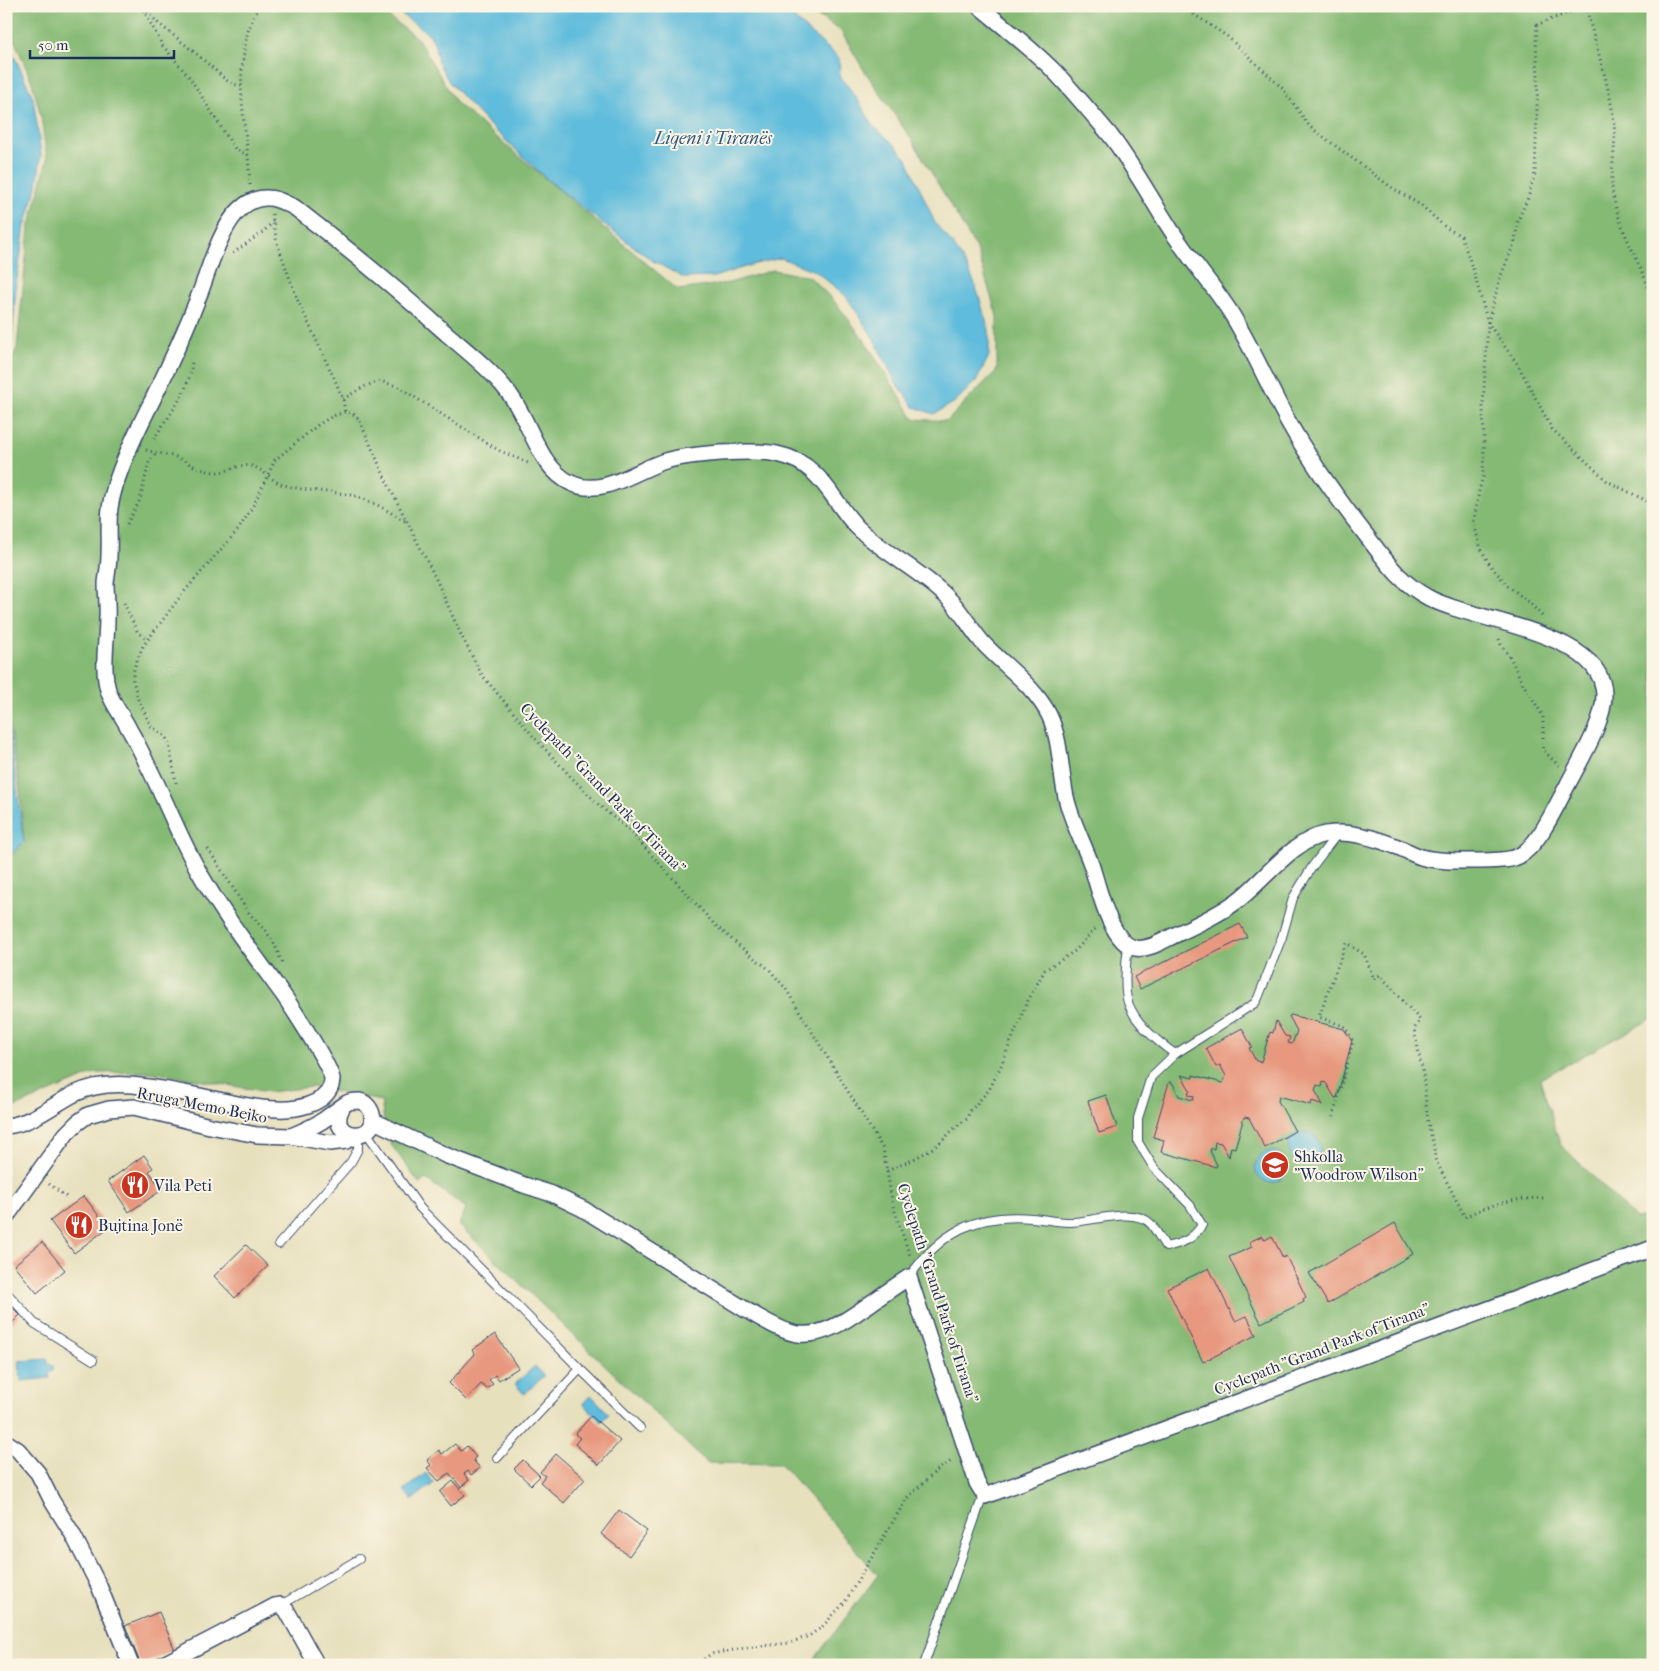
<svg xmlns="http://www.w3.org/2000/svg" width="1659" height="1671" font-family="'IM FELL French Canon',serif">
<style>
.forest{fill:#85ba75;stroke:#50746a}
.water{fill:#5ebcdc;stroke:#3c769d}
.building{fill:#e7987e}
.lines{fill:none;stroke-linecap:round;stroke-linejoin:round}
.lane-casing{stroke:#3a4a6c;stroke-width:10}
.street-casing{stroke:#3a4a6c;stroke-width:18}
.path{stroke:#3a4a6c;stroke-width:3;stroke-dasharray:1 4;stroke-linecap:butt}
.lane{stroke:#fff;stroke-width:8}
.street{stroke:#fff;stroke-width:15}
.labels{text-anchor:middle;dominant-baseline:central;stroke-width:4;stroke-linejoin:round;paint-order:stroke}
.street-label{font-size:16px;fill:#1b2f5e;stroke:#fcf5e5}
.poi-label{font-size:16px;fill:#1b2f5e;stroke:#fcf5e5;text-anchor:start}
.water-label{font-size:18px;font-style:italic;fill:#2f5984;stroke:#fcf5e5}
</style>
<rect width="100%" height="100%" fill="#fcf5e5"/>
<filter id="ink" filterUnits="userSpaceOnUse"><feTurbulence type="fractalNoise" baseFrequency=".02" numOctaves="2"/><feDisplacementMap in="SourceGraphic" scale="10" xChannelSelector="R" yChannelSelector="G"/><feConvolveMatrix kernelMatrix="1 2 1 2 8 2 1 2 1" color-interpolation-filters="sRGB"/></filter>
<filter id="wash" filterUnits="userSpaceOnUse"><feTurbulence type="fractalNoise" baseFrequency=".0096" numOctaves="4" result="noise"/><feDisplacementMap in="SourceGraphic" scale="20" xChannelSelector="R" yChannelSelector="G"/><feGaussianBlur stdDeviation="1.12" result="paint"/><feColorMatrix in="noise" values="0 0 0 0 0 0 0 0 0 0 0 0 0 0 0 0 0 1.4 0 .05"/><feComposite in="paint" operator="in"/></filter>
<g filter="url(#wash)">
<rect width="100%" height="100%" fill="#e7e0bd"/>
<polygon class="forest" points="6,6 374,6 418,39 456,103 678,290 729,283 773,270 810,277 836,303 865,341 914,419 947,421 997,370 997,316 977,250 914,143 862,67 841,31 803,6 1653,6 1653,1018 1540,1079 1560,1144 1636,1219 1653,1214 1653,1665 807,1665 813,1661 878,1575 781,1464 707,1463 459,1225 466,1208 426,1179 419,1183 387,1139 381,1101 311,1087 269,1092 151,1072 95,1073 8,1110 6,1107 6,859 24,842 20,791 6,704 6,367 9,366 17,348 29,229 47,160 41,116 32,82 6,20"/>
<g class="water">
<polygon points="390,6 771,6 790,15 839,58 840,76 856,97 874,127 893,143 907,159 935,223 954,246 967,267 975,284 989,330 989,356 977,380 955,402 934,414 914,407 896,383 873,337 846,296 815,271 781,258 751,265 714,277 684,278 653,261 593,216 548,180 484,120 449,82 438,62 434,42 429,34"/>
<polygon points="6,38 33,97 41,154 37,186 25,226 16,285 11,353 6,360"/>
<polygon points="6,725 9,732 24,842 6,859"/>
<circle cx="1304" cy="1148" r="16"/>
<circle cx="1271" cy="1167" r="16"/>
<polygon points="48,1359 48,1364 53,1366 54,1368 53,1371 49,1373 50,1378 21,1381 19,1361"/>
<polygon points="535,1366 544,1376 524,1394 515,1384"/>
<polygon points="591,1395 609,1414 601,1422 583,1403"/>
<polygon points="426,1473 434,1483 412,1500 404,1490"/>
</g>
<g id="blocks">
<g class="building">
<polygon points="1240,924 1247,937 1140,989 1134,977"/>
<polygon points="1291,1015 1344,1029 1352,1041 1337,1098 1335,1098 1326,1083 1323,1082 1322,1087 1317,1085 1315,1090 1323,1105 1312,1101 1311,1105 1279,1096 1278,1101 1295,1131 1265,1148 1249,1118 1244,1117 1235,1148 1231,1147 1229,1157 1221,1143 1215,1142 1214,1149 1211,1148 1210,1151 1217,1165 1216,1167 1161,1152 1164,1140 1153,1137 1169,1082 1172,1082 1179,1096 1193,1100 1194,1096 1188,1095 1190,1090 1181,1075 1193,1078 1193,1075 1223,1083 1226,1076 1220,1065 1216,1067 1206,1048 1242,1028 1252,1047 1249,1048 1256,1061 1261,1062 1270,1032 1273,1033 1276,1021 1285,1036 1290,1037 1288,1043 1292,1044 1297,1031 1289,1016"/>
<polygon points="1106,1095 1117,1127 1099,1133 1088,1101"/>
<polygon points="144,1155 153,1168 149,1171 162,1190 129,1212 108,1181"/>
<polygon points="84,1196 108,1228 74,1253 50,1221"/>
<polygon points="1395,1223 1413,1254 1328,1304 1309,1273"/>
<polygon points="1262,1236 1265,1240 1272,1236 1283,1258 1286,1256 1306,1297 1303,1299 1304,1302 1261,1323 1229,1257 1252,1247 1249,1242"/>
<polygon points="42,1242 65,1270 37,1293 14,1265"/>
<polygon points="246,1245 268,1266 235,1298 214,1276"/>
<polygon points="1209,1268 1235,1321 1247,1316 1256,1335 1203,1362 1167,1288"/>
<polygon points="6,1301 20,1315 6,1329"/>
<polygon points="495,1334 518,1368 499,1380 495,1375 489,1380 493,1384 487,1389 481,1384 466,1400 449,1383 475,1354 472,1350"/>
<polygon points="591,1416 620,1441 599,1465 575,1444 580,1438 575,1434"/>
<polygon points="455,1444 461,1451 467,1446 476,1457 473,1460 480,1468 471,1475 468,1471 464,1474 469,1480 461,1487 449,1473 439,1481 427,1468 431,1465 427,1460 439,1450 442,1454"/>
<polygon points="556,1454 585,1479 564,1503 540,1482 545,1476 540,1472"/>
<polygon points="523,1460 540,1476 531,1485 514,1469"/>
<polygon points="453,1481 465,1495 451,1506 440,1492"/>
<polygon points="619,1510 647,1531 629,1556 601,1534"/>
<polygon points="159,1612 175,1650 141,1665 125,1626"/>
</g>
</g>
</g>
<g filter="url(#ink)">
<use href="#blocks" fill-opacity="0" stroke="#3a4a6c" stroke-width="1"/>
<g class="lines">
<defs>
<g id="lane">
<path d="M1128,946C1126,960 1123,993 1129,1005C1137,1025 1158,1042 1175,1054L1255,1003L1258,998L1282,937L1293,898L1312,867L1337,834"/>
<polyline points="366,1132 420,1208 580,1369 640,1428"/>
<polyline points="279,1244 351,1162 358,1149 358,1135"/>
<path d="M909,1277C941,1232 975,1213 1032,1218C1045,1219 1057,1222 1070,1222C1092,1222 1134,1206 1151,1224C1156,1230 1161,1240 1166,1247C1183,1243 1192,1240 1202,1225L1190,1205L1154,1168L1138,1142V1118L1151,1077L1175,1054"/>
<polyline points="6,1292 34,1323 93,1360"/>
<polyline points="497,1458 580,1369"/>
<polyline points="281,1605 359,1559"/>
<polyline points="924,1665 980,1504"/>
</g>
<g id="street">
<path d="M372,1120L445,1155L524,1185L552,1194L583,1209L746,1310C761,1318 782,1332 798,1334C827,1337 852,1316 874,1301C885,1293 897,1285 909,1277L977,1483L985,1496L1653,1248"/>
<path d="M6,1126C31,1124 53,1105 74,1094C96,1083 124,1083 148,1087C180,1091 211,1099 243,1105C254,1107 266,1109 277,1109C295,1110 324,1105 331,1086C331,1084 332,1082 332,1079C331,1067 293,1009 284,996C256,957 226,919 202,877C181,842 167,803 148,766C142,753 136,741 129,729C123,717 114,706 109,693C101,670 107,642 107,618C108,606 106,595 106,583C107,574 109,565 109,556C110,540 108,523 110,508C115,474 138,429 153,399C172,360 191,320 205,279C215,251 231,196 268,198C278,198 286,204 294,207C346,247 398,290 447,334C468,352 491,370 508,392C530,419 538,468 571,483C602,498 636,470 665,461C688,454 754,449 777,454C791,457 804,463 814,473C831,489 841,511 858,528C885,554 921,571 947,597C961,610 970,628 982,642C1004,666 1034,685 1049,715C1061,740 1060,770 1066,797C1071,820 1083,842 1091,864C1098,885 1110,943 1135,948C1148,951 1164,940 1175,935C1196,925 1218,915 1237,901C1264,881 1292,840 1326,834C1348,830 1375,838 1395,846C1404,849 1412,854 1421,857C1439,862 1459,861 1477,861C1491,860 1507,862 1519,856C1539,845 1556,806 1567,786C1579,762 1604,723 1604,695C1604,631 1473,622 1429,598C1401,583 1388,564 1369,539C1340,502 1312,464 1289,423C1268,386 1252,346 1229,310C1211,283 1189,258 1171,230C1151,199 1133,165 1110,135C1092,114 1073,91 1054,71C1031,48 1004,27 979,6"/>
<path d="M291,1136C301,1132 312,1127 322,1121C331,1115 339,1108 347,1103C350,1101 355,1101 359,1101C365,1102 370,1107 372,1114C380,1143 325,1141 342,1108"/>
<polyline points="6,1217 66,1134 77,1123 88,1115 109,1109 134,1107 210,1126 257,1135 291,1136 330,1143 346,1141 356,1135"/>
<polyline points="6,1442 18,1450 38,1473 52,1501 72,1533 99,1586 131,1665"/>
<polyline points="162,1665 275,1606 281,1605 287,1611 317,1665"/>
</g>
</defs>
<use href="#lane" class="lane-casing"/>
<use href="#street" class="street-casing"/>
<g class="path">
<polyline points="141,6 163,46 190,78 235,149 248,155"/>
<polyline points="1181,6 1228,37 1283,89 1310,127 1391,187 1422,206 1445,227 1461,236 1473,269 1488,323 1518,365 1552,429 1607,481 1653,504"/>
<path d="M1586,6C1595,46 1610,84 1614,124C1617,150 1608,175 1614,200C1621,232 1638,259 1649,289C1650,294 1651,299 1653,303"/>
<polyline points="144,8 158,23 198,55 226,80 232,84 242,86"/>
<path d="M250,185C249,157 244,129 242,100C240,80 243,51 248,31C251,23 255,14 259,6"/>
<polyline points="272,214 277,243 287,271 298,301 334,378 343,399 345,412"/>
<polyline points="233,253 263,232 274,221"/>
<polyline points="343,399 363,387 380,381 397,386 498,450 528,463"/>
<path d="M154,439C169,414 191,391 192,360"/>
<path d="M146,450C156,453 166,454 176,457C189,463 200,471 215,472C228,473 239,463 252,466C263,469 272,482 284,485C304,491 325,491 345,494C368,497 387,511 407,522"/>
<polyline points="127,524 140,500 149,462 157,452"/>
<polyline points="124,603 138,633 148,639"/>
<polyline points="1542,616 1530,603 1508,586 1490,565 1481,549 1476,532 1474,521 1479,491 1483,477 1484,443 1483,406 1488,323 1500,278 1515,241 1518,220 1528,198 1535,173 1538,76 1536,41 1537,25 1585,6"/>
<polyline points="1499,639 1501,645 1510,657 1523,684 1543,716 1543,750 1559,766"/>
<polyline points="176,783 169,743 165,736 151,726 138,699 133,680 134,668 143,646 183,593 238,530 253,506 275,460 319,424 333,416 345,412 352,413 359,419 385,478 436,579 461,635 482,675 533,736 572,778 601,807 630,831 714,924 750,955 769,969 786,989 883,1149 893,1206 910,1256"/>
<polyline points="208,849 249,913 266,931 275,945 282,963"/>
<path d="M1333,1117L1353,1041L1344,1026L1319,1017L1346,943L1364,954L1374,979L1380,975L1420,1020L1414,1029L1423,1074L1428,1123L1434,1147L1435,1159L1465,1217C1488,1204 1517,1198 1544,1198"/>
<path d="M887,1171C903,1164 922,1156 937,1145C948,1136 955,1126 967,1119L970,1111L989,1090L1000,1068L1028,1000L1045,970L1075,951L1095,929"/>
<polyline points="49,1184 68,1198"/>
<polyline points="696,1665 711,1654 745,1648 789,1643 809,1636 822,1627 845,1602 907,1498 936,1471 953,1460"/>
</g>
<use href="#lane" class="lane"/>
<use href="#street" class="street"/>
</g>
</g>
<defs>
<symbol id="school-disc" viewBox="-11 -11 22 22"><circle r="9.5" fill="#c8321e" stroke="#fcf5e5"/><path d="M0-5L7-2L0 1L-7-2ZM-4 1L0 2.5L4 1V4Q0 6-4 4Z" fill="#fff"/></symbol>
<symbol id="restaurant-disc" viewBox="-11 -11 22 22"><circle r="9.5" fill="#c8321e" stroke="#fcf5e5"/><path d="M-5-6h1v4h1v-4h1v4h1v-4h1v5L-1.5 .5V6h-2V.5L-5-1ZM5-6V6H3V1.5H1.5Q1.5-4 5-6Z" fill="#fff"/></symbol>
</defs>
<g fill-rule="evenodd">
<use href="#school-disc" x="1259" y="1149" width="32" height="32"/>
<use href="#restaurant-disc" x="119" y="1169" width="32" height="32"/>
<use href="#restaurant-disc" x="63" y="1209" width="32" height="32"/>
</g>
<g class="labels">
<g class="street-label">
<text transform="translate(603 788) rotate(46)">Cyclepath "Grand Park of Tirana"</text>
<text transform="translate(202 1105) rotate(11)">Rruga Memo Bejko</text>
<text transform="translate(938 1293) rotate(72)">Cyclepath "Grand Park of Tirana"</text>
<text transform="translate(1322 1349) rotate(-21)">Cyclepath "Grand Park of Tirana"</text>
</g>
<g class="poi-label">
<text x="1294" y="1156">Shkolla<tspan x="1294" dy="18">"Woodrow Wilson"</tspan></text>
<text x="154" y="1185">Vila Peti</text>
<text x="98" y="1225">Bujtina Jonë</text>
</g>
<g class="water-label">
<text x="713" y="138">Liqeni i Tiranës</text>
</g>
</g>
<rect width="1659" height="1671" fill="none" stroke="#fcf5e5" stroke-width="25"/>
<path d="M30 50v8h144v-8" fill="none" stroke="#1b2f5e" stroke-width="2.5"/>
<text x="38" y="50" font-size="15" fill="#1b2f5e" stroke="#fcf5e5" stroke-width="4" paint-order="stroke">50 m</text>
</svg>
